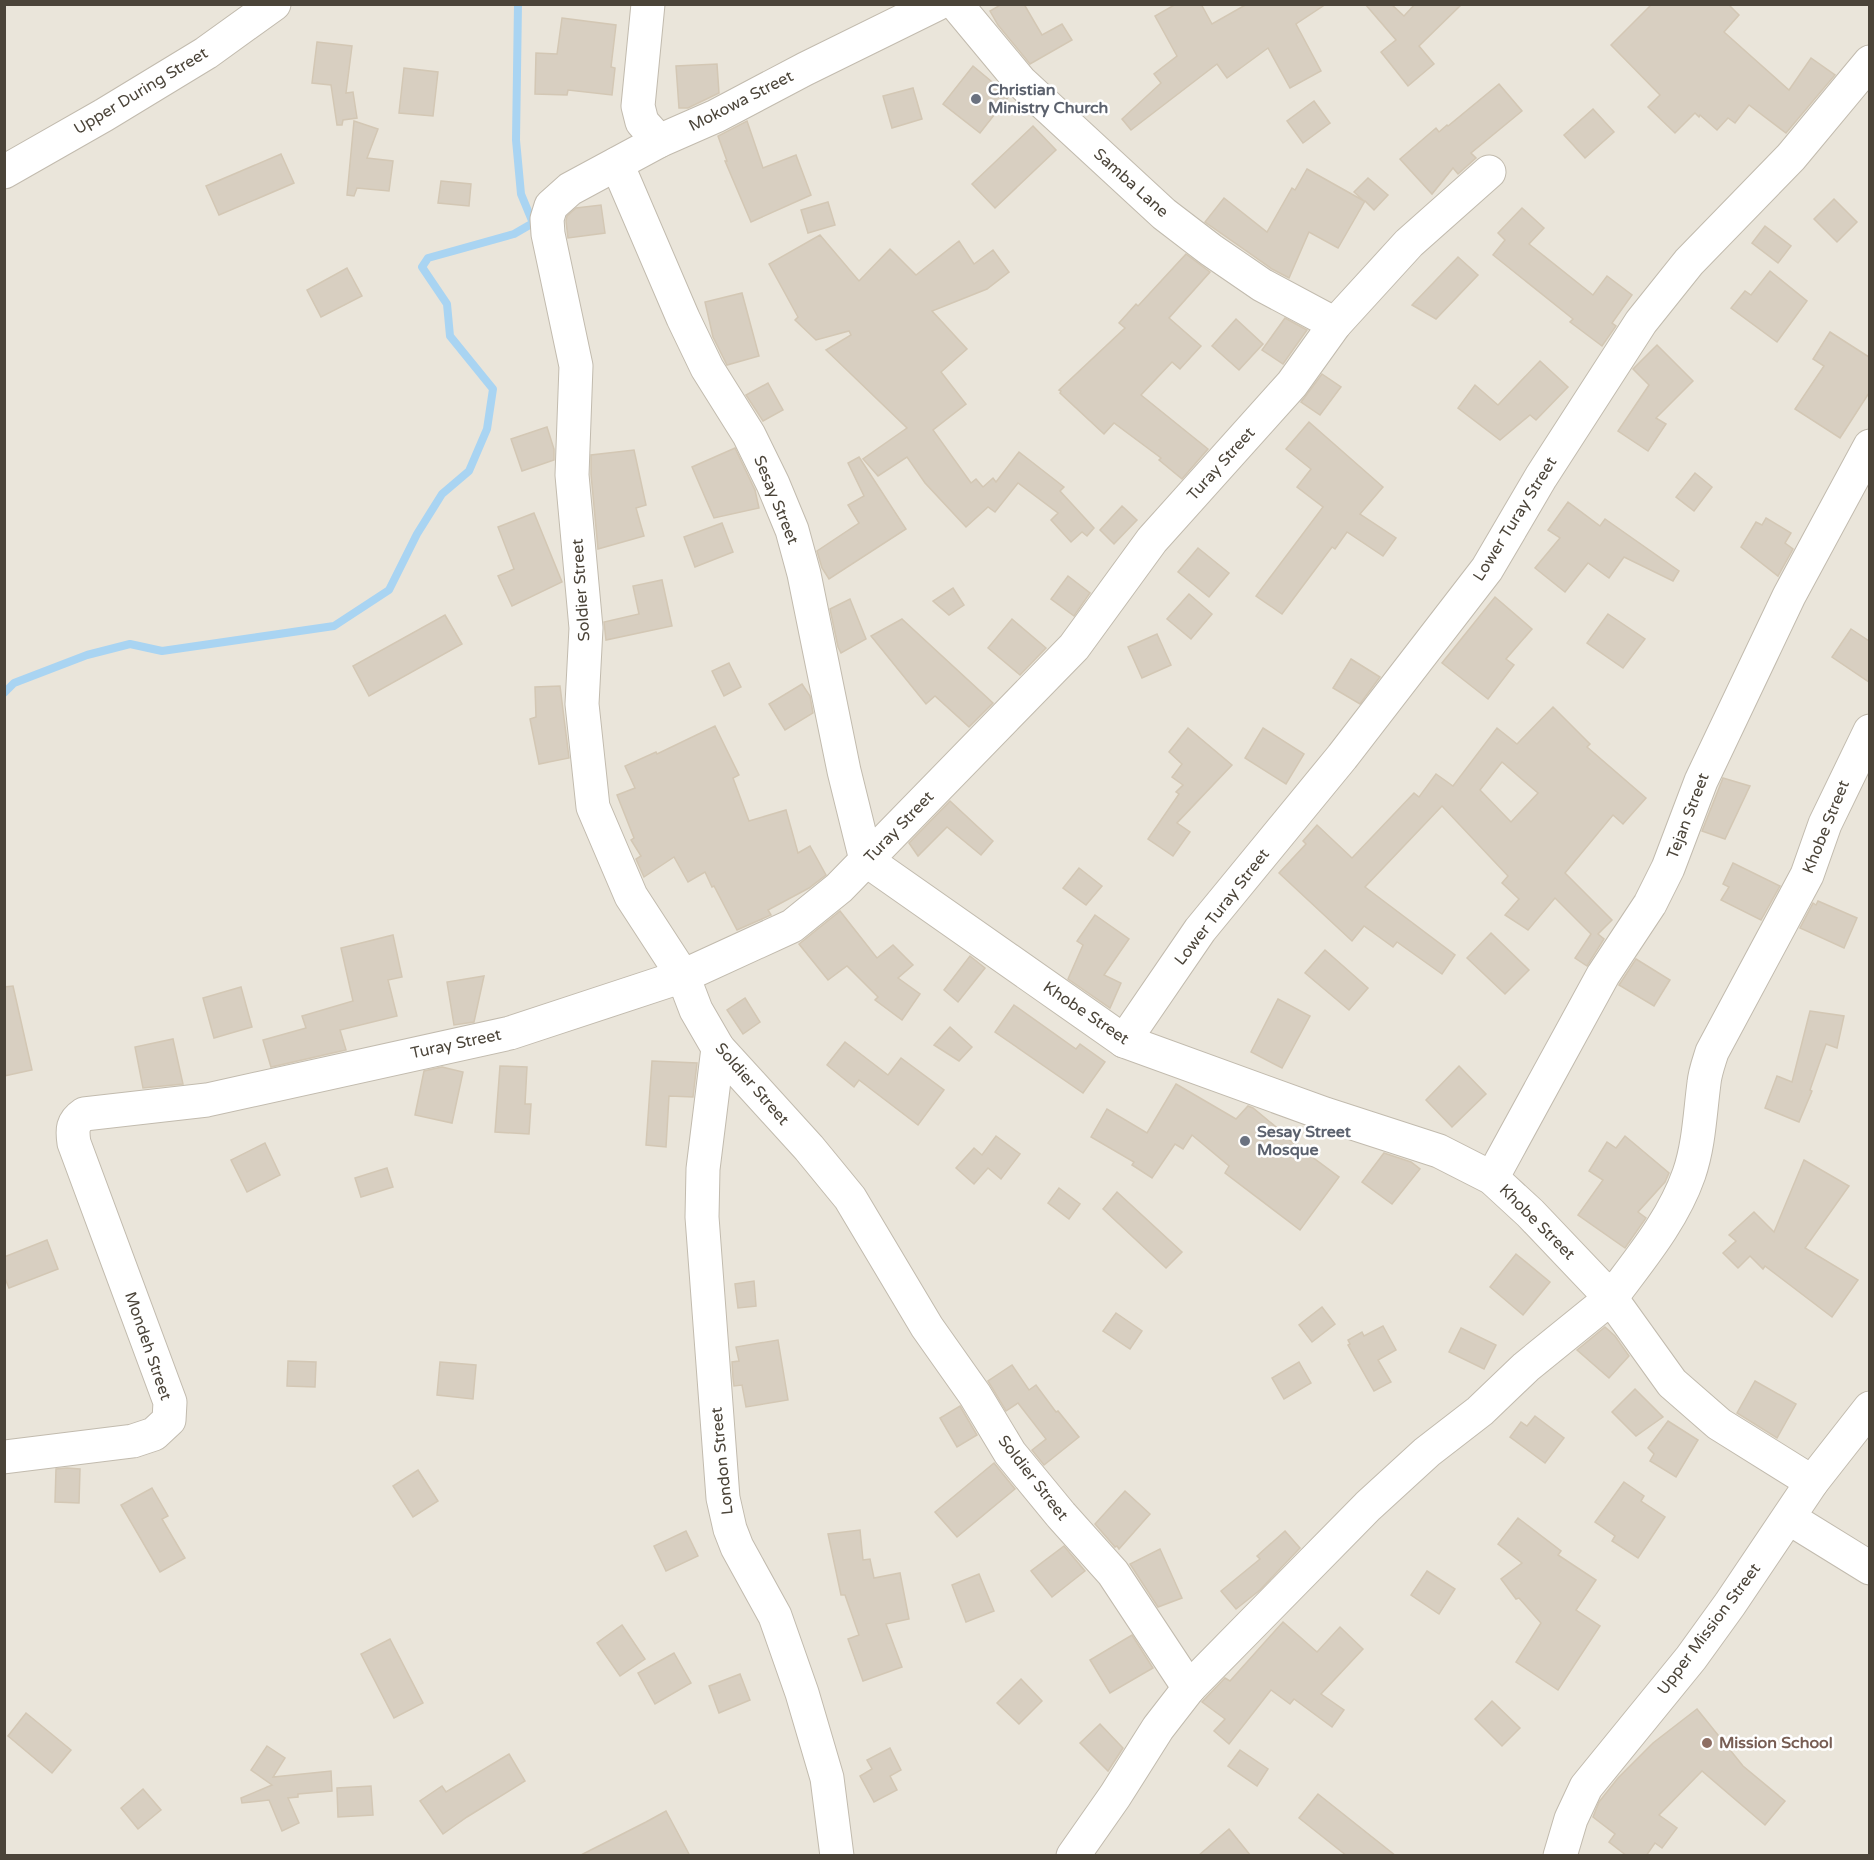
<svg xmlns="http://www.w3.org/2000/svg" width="1874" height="1860" font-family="'Varela Round',sans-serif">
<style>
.residential{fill:#eae5da}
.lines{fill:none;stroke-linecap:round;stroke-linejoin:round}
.stream{stroke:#a9d4f2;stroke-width:8}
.building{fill:#d8cfc1;stroke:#d3c7b4;stroke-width:1.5;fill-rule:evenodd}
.minor-casing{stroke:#c2bbae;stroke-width:35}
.minor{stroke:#fff;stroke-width:33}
.worship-dot{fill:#6b7280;stroke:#fff;stroke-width:2}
.education-dot{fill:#8d6e63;stroke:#fff;stroke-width:2}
.labels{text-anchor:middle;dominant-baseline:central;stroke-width:5;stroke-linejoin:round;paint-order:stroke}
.worship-label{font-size:16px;font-weight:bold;fill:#5b616d;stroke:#fff;text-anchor:start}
.street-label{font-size:16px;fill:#4b4439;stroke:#fff}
.education-label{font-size:16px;font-weight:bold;fill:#785e54;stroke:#fff;text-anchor:start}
</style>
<rect width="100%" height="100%" fill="#f6f3ec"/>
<rect class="residential" x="5" y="5" width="1864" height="1850"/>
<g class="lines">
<polyline class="stream" points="4,693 14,683 87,655 130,644 162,651 334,626 389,590 417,534 442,494 469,471 487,429 493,389 450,336 447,304 422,267 428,258 514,234 533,223 521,194 516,140 518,4"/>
</g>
<g class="building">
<polygon points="1002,4 1024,4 1042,35 1062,24 1072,40 1030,64 998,25 990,11"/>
<polygon points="1176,4 1201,4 1212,24 1247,4 1326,4 1296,24 1321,71 1290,88 1268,48 1227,78 1217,64 1131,130 1122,119 1161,83 1154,74 1177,56 1155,16"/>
<polygon points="1365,4 1391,4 1404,16 1415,4 1462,4 1419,46 1434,64 1408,86 1381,52 1396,40"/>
<polygon points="1652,4 1728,4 1739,15 1724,32 1789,90 1811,58 1835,75 1786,133 1749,105 1735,123 1728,118 1717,130 1700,115 1699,117 1695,113 1675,133 1648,107 1660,95 1611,45"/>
<polygon points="562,18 616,25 611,67 615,68 612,95 568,90 567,95 535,94 536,53 557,54"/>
<polygon points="317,42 352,46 346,93 353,92 357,118 343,120 342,125 337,125 331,85 312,83"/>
<polygon points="717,64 719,93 688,108 679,108 676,66"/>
<polygon points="973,66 1009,96 980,133 943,104"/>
<polygon points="404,68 438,72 433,116 399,113"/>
<polygon points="1499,84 1522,111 1471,153 1476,158 1458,174 1453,168 1432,194 1400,159 1436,128 1439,132 1447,125 1448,126"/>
<polygon points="913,88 922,119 892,128 883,96"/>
<polygon points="1314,101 1330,123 1303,143 1287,121"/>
<polygon points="1593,109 1614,132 1585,158 1564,135"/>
<polygon points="354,121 378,129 367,158 393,161 389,191 357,188 354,196 347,195"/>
<polygon points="747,121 763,168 796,155 811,195 751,222 725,161 727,161 718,136"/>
<polygon points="1033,126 1056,150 995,208 972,184"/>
<polygon points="281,154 294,183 219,215 206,186"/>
<polygon points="1307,169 1364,201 1354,192 1368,178 1388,195 1374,210 1365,201 1338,248 1309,232 1289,278 1272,269 1205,222 1224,198 1267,232 1292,188 1295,190"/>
<polygon points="441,181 471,184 469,206 438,203"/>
<polygon points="1834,199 1857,222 1837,242 1814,219"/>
<polygon points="828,202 835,225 808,233 801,210"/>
<polygon points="601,205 605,233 568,238 566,221 567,216 576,208"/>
<polygon points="1522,208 1544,228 1529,244 1593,295 1607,276 1632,295 1612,323 1616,326 1602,346 1570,322 1573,319 1493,255 1505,240 1498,233"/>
<polygon points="1765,226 1791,246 1778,263 1752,243"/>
<polygon points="820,235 859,281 890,249 916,275 959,241 974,264 993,250 1009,272 987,289 932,311 967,349 941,372 966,404 933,430 971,483 976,479 983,487 993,478 996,482 1019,452 1064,487 1060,491 1094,528 1087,536 1082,532 1071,542 1051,520 1058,513 1018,483 995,512 988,507 966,527 925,483 907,457 878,476 863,459 907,428 826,350 851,335 849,331 816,340 795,320 798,317 769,264"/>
<polygon points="1186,254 1210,272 1169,318 1201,346 1180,369 1172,362 1141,395 1208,449 1182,479 1159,460 1161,458 1114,423 1104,434 1060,393 1061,391 1059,390 1125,328 1119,323 1136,304 1138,306"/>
<polygon points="1458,257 1478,275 1436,319 1412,305"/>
<polygon points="347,268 362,296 321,317 307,290"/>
<polygon points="1770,271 1807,301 1777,342 1731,308 1745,291 1751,295"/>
<polygon points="742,293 759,356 727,365 713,337 705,302"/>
<polygon points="1285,318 1307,330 1283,364 1262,350"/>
<polygon points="1236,319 1263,344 1239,370 1212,346"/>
<polygon points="1830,332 1869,357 1869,393 1840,438 1795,409 1824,366 1813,359"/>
<polygon points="1657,345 1693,381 1656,418 1666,424 1648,451 1618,431 1649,385 1633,369"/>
<polygon points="1540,361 1568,387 1536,420 1530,415 1500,440 1458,408 1475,385 1498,405"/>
<polygon points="1322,374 1341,387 1320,415 1301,402"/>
<polygon points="768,383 783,410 763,421 746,395"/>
<polygon points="1309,422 1383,487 1360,514 1396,538 1383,556 1347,532 1335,549 1332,547 1282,614 1256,596 1323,507 1297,487 1311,469 1286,449"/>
<polygon points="547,427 554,449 554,460 522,471 511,439"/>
<polygon points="735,448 755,490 759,508 714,518 692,467"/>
<polygon points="634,450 646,505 636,508 644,536 598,549 591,474 591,455"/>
<polygon points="859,457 906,529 829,579 822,568 817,551 859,523 848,505 864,496 848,463"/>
<polygon points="1695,473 1712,487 1694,511 1676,497"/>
<polygon points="1568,502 1600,526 1605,519 1679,571 1673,581 1624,557 1609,578 1588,563 1565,592 1535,568 1560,538 1548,530"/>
<polygon points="1122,506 1137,520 1114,544 1100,530"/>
<polygon points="534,513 562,582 512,606 498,576 514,569 498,527"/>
<polygon points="1766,518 1791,533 1785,543 1793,549 1778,576 1741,547 1756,522 1762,525"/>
<polygon points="722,523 733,552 695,567 684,537"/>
<polygon points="1198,548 1229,573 1209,597 1178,572"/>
<polygon points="1068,576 1090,593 1074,616 1051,599"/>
<polygon points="662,580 672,626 606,640 604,622 639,614 633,586"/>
<polygon points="953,588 964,605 949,615 933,601"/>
<polygon points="1189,594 1212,614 1191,639 1167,619"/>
<polygon points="1495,597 1532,629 1506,659 1514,665 1488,699 1442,663"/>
<polygon points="850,599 866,639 841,653 838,647 830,609"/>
<polygon points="1608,614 1645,639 1623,668 1587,643"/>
<polygon points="445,615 462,644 369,696 353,666"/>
<polygon points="902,619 993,703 969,727 935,696 926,704 871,636"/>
<polygon points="1012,619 1046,648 1020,675 988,648"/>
<polygon points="1851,629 1869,641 1869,682 1832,657"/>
<polygon points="1157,634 1171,665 1142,678 1128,647"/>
<polygon points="1351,659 1380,677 1360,704 1333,688"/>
<polygon points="729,663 741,687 724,696 712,671"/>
<polygon points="802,684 810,696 813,713 785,730 769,704"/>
<polygon points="560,686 569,758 539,764 530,719 536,717 535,687"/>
<path d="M1553,707L1590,744L1587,747L1646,798L1623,824L1613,815L1565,873L1612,920L1598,934L1604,939L1587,966L1575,958L1591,934L1555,898L1528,930L1505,915L1519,899L1502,883L1508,876L1442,806L1365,887L1455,955L1442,974L1397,942L1393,947L1364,926L1352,941L1279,873L1306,844L1303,841L1317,825L1352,858L1414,793L1419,797L1436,774L1453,786L1497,728L1517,744ZM1502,762L1538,793L1511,822L1480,790Z"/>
<polygon points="715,726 739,775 733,778 749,821 786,810 798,853 810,846 826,875 809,888 768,910 771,915 737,930 714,886 712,887 705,872 688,882 674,857 644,877 636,859 641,856 631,840 634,838 617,795 635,788 625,766 656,752 657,754"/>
<polygon points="1188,728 1232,765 1177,823 1190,832 1173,856 1148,839 1179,794 1176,792 1183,785 1172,777 1182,764 1169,752"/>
<polygon points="1263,728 1304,754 1286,784 1245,758"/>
<polygon points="1723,778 1750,786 1725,839 1702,831"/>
<polygon points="950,801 993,841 981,855 947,827 918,856 909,843"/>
<polygon points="1733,863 1780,886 1761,920 1721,900 1729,887 1723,884"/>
<polygon points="1079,868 1102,886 1086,905 1063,888"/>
<polygon points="1818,901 1857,918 1844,948 1800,928 1813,903 1816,905"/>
<polygon points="840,911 877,958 893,945 913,965 898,978 920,994 902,1020 875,1000 878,997 847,966 828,980 799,944"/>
<polygon points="1095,915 1129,939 1104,975 1121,983 1110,1008 1068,979 1083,945 1077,941"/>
<polygon points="1491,933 1529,970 1505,994 1467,958"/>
<polygon points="393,935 402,977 388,980 397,1016 340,1030 346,1050 271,1067 263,1040 306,1028 302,1016 353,1001 341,948"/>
<polygon points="1325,950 1368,988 1349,1010 1305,973"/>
<polygon points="970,956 985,968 958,1002 944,990"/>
<polygon points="1636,959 1670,980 1654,1006 1619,985"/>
<polygon points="484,976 474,1022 454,1025 447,982"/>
<polygon points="13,986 32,1070 4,1076 4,987"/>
<polygon points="241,987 252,1027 214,1038 203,998"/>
<polygon points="745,998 760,1022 743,1034 727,1010"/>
<polygon points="1278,999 1310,1016 1282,1068 1251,1052"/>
<polygon points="1014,1005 1076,1049 1080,1044 1105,1062 1083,1093 995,1032"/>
<polygon points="1810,1011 1844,1016 1837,1048 1826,1044 1810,1090 1812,1091 1799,1122 1765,1108 1777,1076 1792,1082"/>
<polygon points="950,1027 972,1047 959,1061 934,1045"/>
<polygon points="173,1039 183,1084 143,1088 135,1047"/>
<polygon points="845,1042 888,1075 901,1058 944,1090 918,1125 859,1080 854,1087 827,1065"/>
<polygon points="652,1061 697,1063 693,1097 669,1096 666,1147 646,1145"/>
<polygon points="500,1066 527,1067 525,1104 531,1104 529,1134 495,1132"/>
<polygon points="1459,1066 1486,1094 1452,1127 1426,1100"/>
<polygon points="442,1067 463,1072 452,1123 415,1115 424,1071"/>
<polygon points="1176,1084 1236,1119 1248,1106 1253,1108 1281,1131 1280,1133 1339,1177 1300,1230 1225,1173 1229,1166 1192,1135 1183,1149 1175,1144 1152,1178 1132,1165 1134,1162 1091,1137 1107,1109 1147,1133"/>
<polygon points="996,1136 1020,1154 1001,1179 988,1168 974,1184 956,1168 974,1148 982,1155"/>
<polygon points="1625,1136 1669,1173 1665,1182 1638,1212 1646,1218 1625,1248 1578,1215 1603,1180 1589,1171 1607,1142 1616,1148"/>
<polygon points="265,1143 280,1175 247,1192 231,1160"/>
<polygon points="1384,1153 1411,1162 1420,1169 1392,1204 1362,1182"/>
<polygon points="1804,1160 1849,1186 1805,1248 1858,1280 1832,1317 1765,1266 1763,1269 1750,1256 1738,1268 1723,1253 1736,1241 1729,1235 1754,1212 1774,1232"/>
<polygon points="387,1168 393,1187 361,1197 355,1178"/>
<polygon points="1059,1188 1080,1204 1069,1219 1048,1203"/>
<polygon points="1117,1192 1182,1252 1166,1268 1103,1209"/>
<polygon points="47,1240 58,1269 9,1288 4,1276 4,1257"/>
<polygon points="1516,1254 1550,1282 1523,1315 1490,1287"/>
<polygon points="754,1281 756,1306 738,1308 735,1284"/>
<polygon points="1322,1307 1335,1324 1312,1342 1299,1325"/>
<polygon points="1116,1313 1142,1331 1130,1349 1103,1331"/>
<polygon points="1383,1326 1396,1350 1378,1360 1391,1382 1374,1391 1348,1345 1350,1344 1348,1340 1362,1332 1364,1336"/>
<polygon points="1605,1327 1615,1336 1629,1356 1609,1378 1577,1350"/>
<polygon points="1461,1328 1496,1345 1484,1369 1449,1352"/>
<polygon points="778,1340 788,1400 746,1407 742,1385 734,1386 733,1378 732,1362 739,1361 736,1347"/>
<polygon points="288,1361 316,1362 315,1387 287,1386"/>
<polygon points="440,1362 476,1365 473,1399 437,1395"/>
<polygon points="1299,1362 1311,1383 1284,1399 1272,1378"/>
<polygon points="1012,1365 1029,1390 1036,1385 1056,1412 1058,1411 1079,1437 1044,1465 1032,1450 1046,1439 1018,1403 1006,1411 988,1381"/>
<polygon points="1755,1381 1796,1404 1777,1438 1737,1413"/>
<polygon points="1635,1389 1663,1417 1636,1436 1612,1412"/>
<polygon points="960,1406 977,1435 957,1447 940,1418"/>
<polygon points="1535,1416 1564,1438 1545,1463 1510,1437 1521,1422 1527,1426"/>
<polygon points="1668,1421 1698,1440 1676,1477 1650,1461 1654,1454 1648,1448"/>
<polygon points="994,1463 1015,1489 957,1537 935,1512"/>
<polygon points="67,1468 80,1469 79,1503 55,1502 56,1469"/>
<polygon points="418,1470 438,1501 413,1517 393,1486"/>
<polygon points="1624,1482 1644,1496 1641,1501 1665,1517 1638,1558 1612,1541 1615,1536 1595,1522"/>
<polygon points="152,1488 168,1516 162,1519 185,1558 160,1572 121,1505"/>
<polygon points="1125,1491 1150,1514 1119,1549 1117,1546 1115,1547 1095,1524"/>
<polygon points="1518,1518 1561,1551 1558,1555 1596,1580 1576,1610 1600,1626 1558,1690 1516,1662 1541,1623 1519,1598 1516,1599 1501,1579 1522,1563 1498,1544"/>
<polygon points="860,1530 863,1560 870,1559 874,1578 900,1573 909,1619 886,1624 902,1667 863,1681 848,1639 859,1635 845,1595 841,1595 828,1534"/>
<polygon points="686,1531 698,1556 666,1571 654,1546"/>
<polygon points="1285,1531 1300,1548 1260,1590 1236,1609 1221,1591 1260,1559 1257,1556"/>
<polygon points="1064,1546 1085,1571 1052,1597 1031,1571"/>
<polygon points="1160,1549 1182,1598 1158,1607 1130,1564"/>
<polygon points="1427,1571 1455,1589 1439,1614 1411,1595"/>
<polygon points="979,1574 994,1611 966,1622 952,1585"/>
<polygon points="1283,1622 1317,1652 1340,1627 1363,1649 1321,1694 1344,1710 1332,1727 1294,1699 1290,1704 1271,1690 1229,1744 1214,1731 1225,1719 1202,1702 1225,1678 1230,1681"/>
<polygon points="622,1625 645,1659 620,1676 597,1643"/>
<polygon points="1132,1635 1153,1668 1110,1693 1090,1660"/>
<polygon points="390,1639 423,1703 394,1718 361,1654"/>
<polygon points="674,1653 691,1683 655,1704 638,1673"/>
<polygon points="740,1674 750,1700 719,1713 709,1686"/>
<polygon points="1021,1679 1042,1701 1019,1724 997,1703"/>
<polygon points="1492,1701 1520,1728 1502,1746 1475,1719"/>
<polygon points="1697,1709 1743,1766 1785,1801 1765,1825 1702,1771 1659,1815 1677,1828 1662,1848 1655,1843 1646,1856 1627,1856 1609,1842 1615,1834 1593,1817 1599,1802 1618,1778 1653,1743"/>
<polygon points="26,1713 71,1750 52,1773 8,1736"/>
<polygon points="1100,1724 1123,1748 1108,1771 1080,1743"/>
<polygon points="267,1746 285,1758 273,1777 331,1771 332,1791 298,1794 298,1797 288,1798 299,1823 282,1831 269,1800 242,1803 241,1798 272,1785 251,1770"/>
<polygon points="890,1748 901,1770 890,1776 897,1790 874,1802 860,1776 872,1769 867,1760"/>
<polygon points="1240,1750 1268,1769 1257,1786 1228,1766"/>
<polygon points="509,1754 525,1781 467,1817 443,1834 420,1801 442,1786 446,1792"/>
<polygon points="371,1786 373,1815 338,1817 337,1788"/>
<polygon points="143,1789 161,1810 138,1829 121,1808"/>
<polygon points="1318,1794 1396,1856 1347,1856 1299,1818"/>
<polygon points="666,1811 690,1856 579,1856 646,1822"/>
<polygon points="1229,1829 1251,1856 1198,1856"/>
</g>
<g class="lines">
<defs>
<g id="minor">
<polyline points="648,4 638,106 642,122 659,141"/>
<polyline points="937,4 805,69 716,116 659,141 570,189 551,206 547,219 548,234 576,366 572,475 586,628 582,704 593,807 631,896 683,976 696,1010 718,1048 809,1148 850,1198 927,1327 975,1395 1010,1453 1061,1515 1113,1573 1189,1688"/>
<polyline points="956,4 1020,81 1164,214 1211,250 1262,285 1335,324"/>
<path d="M617,164L683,318L707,368L749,435L773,484L792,530L804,574L844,771L866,860L1124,1041L1325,1114L1439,1151L1492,1178L1530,1213L1611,1298C1640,1259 1673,1220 1689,1174C1699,1145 1700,1113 1704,1083C1705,1072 1709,1062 1712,1052L1807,875L1825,824L1870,731"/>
<polyline points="4,172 104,115 206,53 274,4"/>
<polyline points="1124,1041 1200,930 1342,757 1487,569 1541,477 1641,322 1689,262 1791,157 1870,62"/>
<polyline points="718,1048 703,1169 702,1217 723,1498 730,1529 737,1547 775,1616 802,1693 827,1778 837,1856"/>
<polyline points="1492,1178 1603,975 1650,904 1668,868 1701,781 1789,596 1870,446"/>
<path d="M4,1457L133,1441L154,1434L169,1420L170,1402L74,1143C72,1130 72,1122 84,1114L207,1100L510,1033L683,976L792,926L839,888L1074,647L1152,540L1292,384L1335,324L1409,243L1489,172"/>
<polyline points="1789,1518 1870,1568"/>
<polyline points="1073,1856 1115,1796 1158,1728 1189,1688 1368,1506 1427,1452 1480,1411 1526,1367 1611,1298 1672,1383 1719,1424 1812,1482"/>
<polyline points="1560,1856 1571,1819 1586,1787 1691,1658 1730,1604 1812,1482 1870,1408"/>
</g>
</defs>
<use href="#minor" class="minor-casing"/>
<use href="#minor" class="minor"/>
</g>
<g class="worship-dot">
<circle cx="976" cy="99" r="6"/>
<circle cx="1245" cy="1141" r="6"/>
</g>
<circle class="education-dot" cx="1707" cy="1743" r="6"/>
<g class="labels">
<g class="worship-label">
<text x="988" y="90">Christian<tspan x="988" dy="18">Ministry Church</tspan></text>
<text x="1257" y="1132">Sesay Street<tspan x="1257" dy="18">Mosque</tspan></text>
</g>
<g class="street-label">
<text transform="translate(141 91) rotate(-31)">Upper During Street</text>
<text transform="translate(741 101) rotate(-27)">Mokowa Street</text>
<text transform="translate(1131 183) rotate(42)">Samba Lane</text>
<text transform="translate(1221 464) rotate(-48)">Turay Street</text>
<text transform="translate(776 500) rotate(68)">Sesay Street</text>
<text transform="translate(1515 519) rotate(-58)">Lower Turay Street</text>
<text transform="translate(581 590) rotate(-94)">Soldier Street</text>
<text transform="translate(1688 816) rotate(-69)">Tejan Street</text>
<text transform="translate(899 827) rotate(-46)">Turay Street</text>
<text transform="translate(1826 827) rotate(-68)">Khobe Street</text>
<text transform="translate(1222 907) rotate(-52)">Lower Turay Street</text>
<text transform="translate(1086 1013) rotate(34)">Khobe Street</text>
<text transform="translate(456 1044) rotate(-12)">Turay Street</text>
<text transform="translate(752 1084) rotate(49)">Soldier Street</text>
<text transform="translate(1537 1222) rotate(45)">Khobe Street</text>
<text transform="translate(148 1346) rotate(71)">Mondeh Street</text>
<text transform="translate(722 1461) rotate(-96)">London Street</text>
<text transform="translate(1033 1478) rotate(52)">Soldier Street</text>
<text transform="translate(1709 1629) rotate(-53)">Upper Mission Street</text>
</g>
<g class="education-label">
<text x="1719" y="1743">Mission School</text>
</g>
</g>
<rect width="1874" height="1860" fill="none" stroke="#4b4439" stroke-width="12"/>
</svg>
